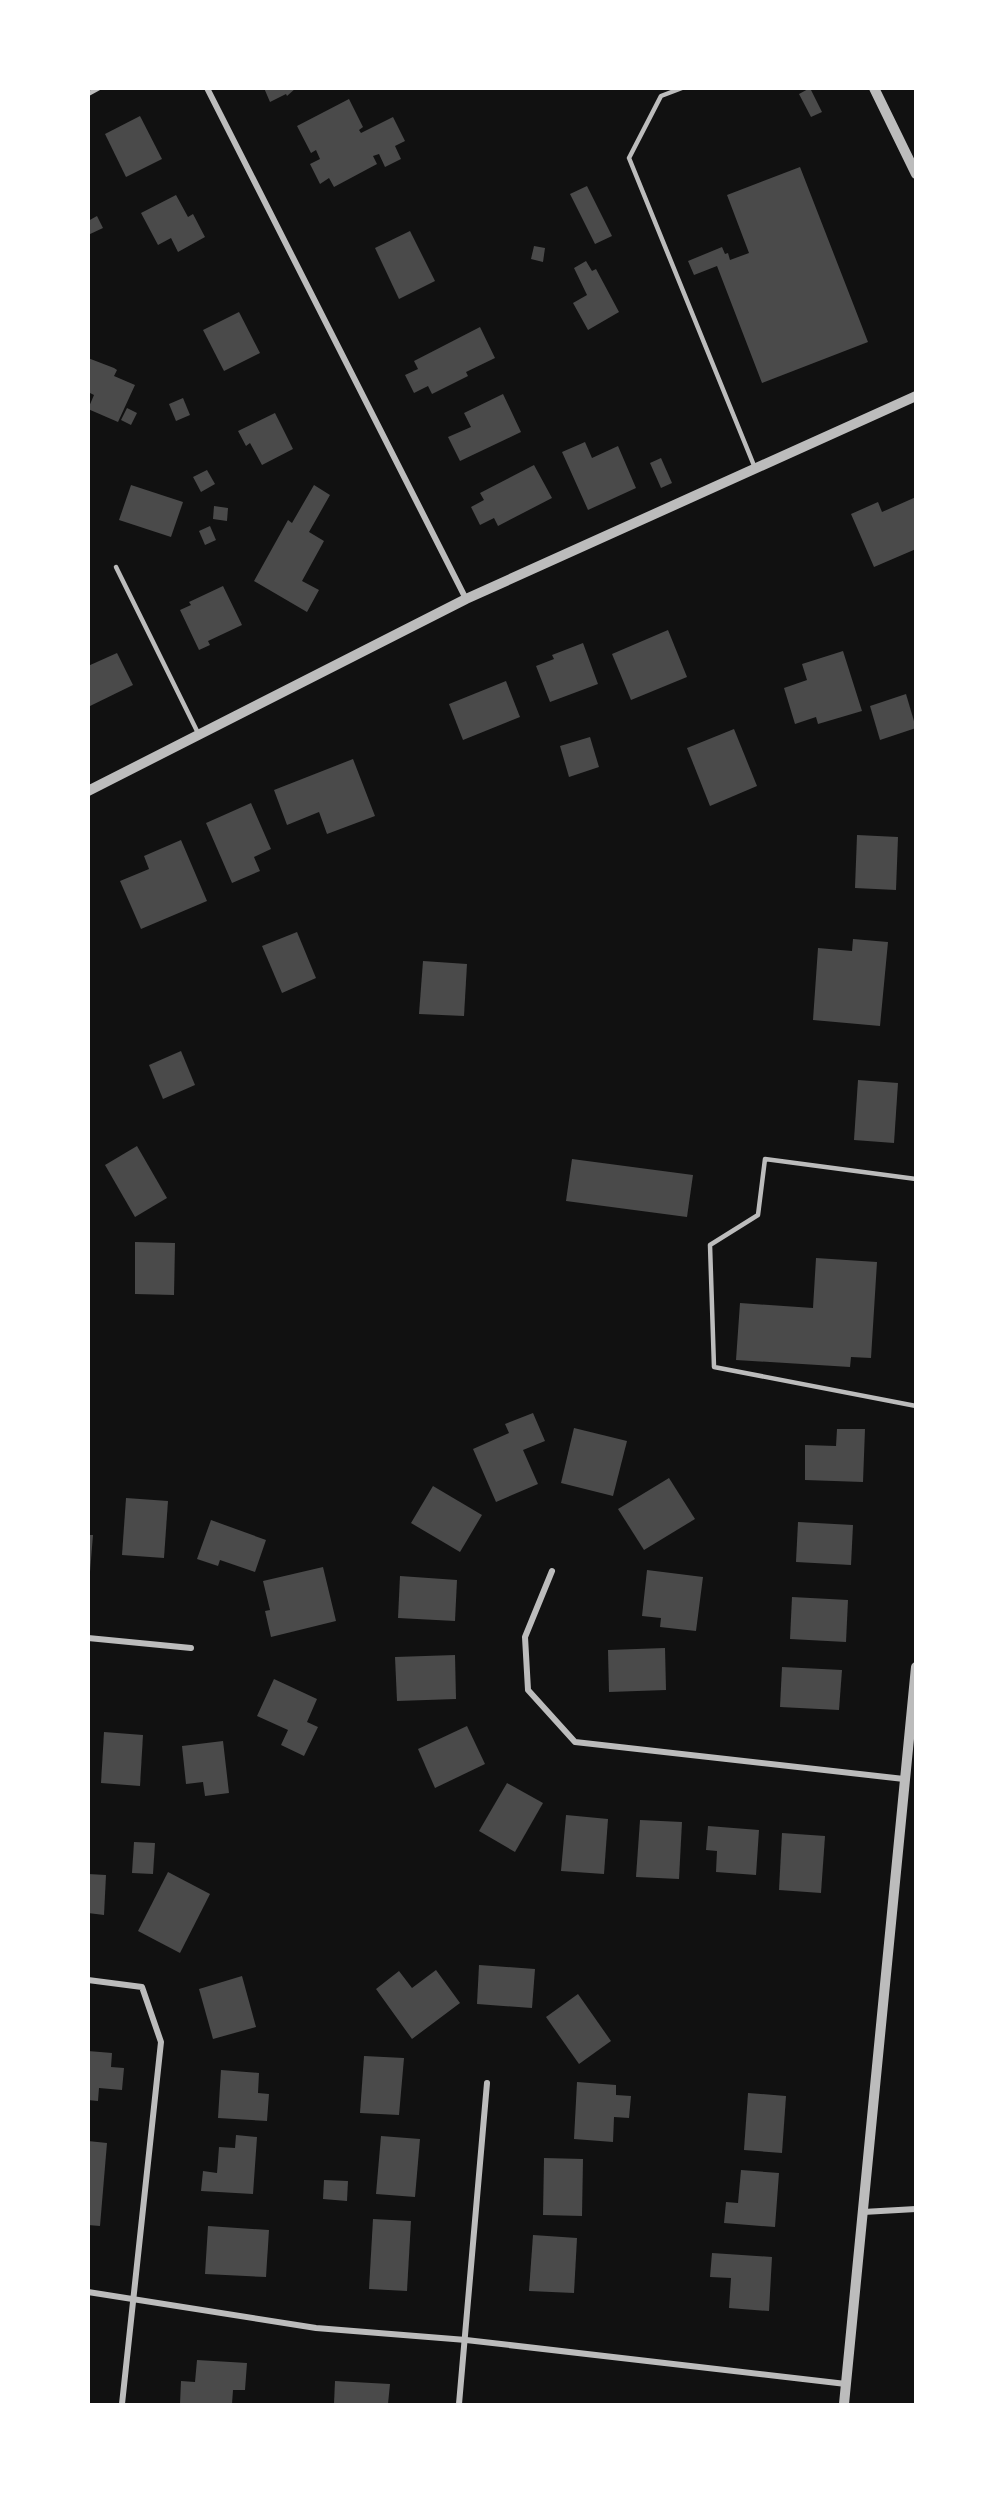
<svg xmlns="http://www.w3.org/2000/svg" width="1004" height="2493" font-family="Roboto,sans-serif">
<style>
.building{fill:#4a4a4a}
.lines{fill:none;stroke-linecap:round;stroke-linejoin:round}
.service{stroke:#bcbcbc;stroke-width:4.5}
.minor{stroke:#bcbcbc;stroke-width:6}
.tertiary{stroke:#bcbcbc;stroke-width:10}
</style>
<rect width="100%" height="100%" fill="#111"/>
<g class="building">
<polygon points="264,88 296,88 287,96 286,94 270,102"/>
<polygon points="810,88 822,112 811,117 799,94"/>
<polygon points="349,99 363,127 359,130 361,133 393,117 405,141 395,146 401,159 385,167 379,154 373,156 377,164 334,187 329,178 320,184 310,164 320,159 316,150 311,153 297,126"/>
<polygon points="140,116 162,159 126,177 105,134"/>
<polygon points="800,167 868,342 762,383 717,266 694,275 688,261 722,247 725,254 728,253 730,260 749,253 727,195"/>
<polygon points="587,186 612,236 595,244 570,194"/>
<polygon points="176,195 188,217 193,214 205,237 178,252 171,238 158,245 141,213"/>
<polygon points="97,216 103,228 88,235 88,221"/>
<polygon points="410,231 435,281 399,299 375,248"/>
<polygon points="534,246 545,248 543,262 531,259"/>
<polygon points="586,261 592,271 596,269 619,312 588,330 573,303 587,295 574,268"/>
<polygon points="239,312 260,353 224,371 203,330"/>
<polygon points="480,327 495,358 466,372 468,376 432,394 428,386 414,393 405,375 418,369 414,361"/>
<polygon points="88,358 114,368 117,370 114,376 135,385 118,422 88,409 94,395 88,392"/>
<polygon points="503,394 521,432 460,461 448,437 471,427 464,413"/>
<polygon points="183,398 190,415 176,421 169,404"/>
<polygon points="127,408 137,413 131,425 121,420"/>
<polygon points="275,413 293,449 262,465 250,443 246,446 238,431"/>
<polygon points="585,442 592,458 618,446 636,488 588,510 562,452"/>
<polygon points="661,458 672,483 661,488 650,463"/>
<polygon points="534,465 552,498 498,526 494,518 480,525 471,507 484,500 480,493"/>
<polygon points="207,470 215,484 201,492 193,477"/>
<polygon points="131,485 183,502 171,537 119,520"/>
<polygon points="314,485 330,495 309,532 324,541 302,581 319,590 307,612 254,581 288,520 292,523"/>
<polygon points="916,497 916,549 874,567 851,514 878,502 882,512"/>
<polygon points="214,506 228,508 227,521 213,519"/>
<polygon points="210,526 216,540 205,545 199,531"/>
<polygon points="223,586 242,625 208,641 210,645 199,650 180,610 191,605 189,602"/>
<polygon points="668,630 687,677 631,700 612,654"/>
<polygon points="583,643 598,684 550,702 536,666 554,659 552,655"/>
<polygon points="843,651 862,711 818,724 816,717 795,724 784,688 807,680 802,664"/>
<polygon points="117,653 133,685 88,707 88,666"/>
<polygon points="506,681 520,717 463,740 449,704"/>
<polygon points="906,694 916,728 880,740 870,706"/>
<polygon points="734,729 757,786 710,806 687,748"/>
<polygon points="590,737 599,767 569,777 560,746"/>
<polygon points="353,759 375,816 327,834 319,812 287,825 274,790"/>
<polygon points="251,803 271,849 254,857 260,871 232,883 206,823"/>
<polygon points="857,835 898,837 896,890 855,888"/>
<polygon points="181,840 207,901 141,929 120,881 149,869 144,856"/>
<polygon points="297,932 316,978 282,993 262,946"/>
<polygon points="853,939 888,942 880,1026 813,1020 818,948 852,951"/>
<polygon points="423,961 467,964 464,1016 419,1014"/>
<polygon points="181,1051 195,1085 163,1099 149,1065"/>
<polygon points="858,1080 898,1083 894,1143 854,1140"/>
<polygon points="137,1146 167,1198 135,1217 105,1165"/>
<polygon points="572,1159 693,1175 687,1217 566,1201"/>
<polygon points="135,1242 175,1243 174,1295 135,1294"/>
<polygon points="816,1258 877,1262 871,1358 851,1357 850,1367 736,1360 740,1303 813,1308"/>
<polygon points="533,1413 545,1441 523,1450 538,1484 496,1502 473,1449 509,1433 505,1424"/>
<polygon points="574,1428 627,1441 613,1496 561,1483"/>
<polygon points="837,1429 865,1429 863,1482 805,1480 805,1445 836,1446"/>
<polygon points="669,1478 695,1519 644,1550 618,1509"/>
<polygon points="433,1486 482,1515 460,1552 411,1523"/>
<polygon points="126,1498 168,1501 164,1558 122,1555"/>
<polygon points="211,1520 266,1540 255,1572 220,1560 218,1566 197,1559"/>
<polygon points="798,1522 853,1525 851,1565 796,1562"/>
<polygon points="88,1535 93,1535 90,1572 88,1572"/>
<polygon points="323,1567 336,1621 271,1637 265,1611 270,1610 263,1581"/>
<polygon points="647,1570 703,1577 696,1631 660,1627 661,1618 642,1616"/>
<polygon points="400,1576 457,1580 455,1621 398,1618"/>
<polygon points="792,1597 848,1600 846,1642 790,1639"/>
<polygon points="665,1648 666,1690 609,1692 608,1650"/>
<polygon points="455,1655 456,1699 397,1701 395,1657"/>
<polygon points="782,1667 842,1670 839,1710 780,1707"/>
<polygon points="274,1679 317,1699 307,1722 318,1727 304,1756 281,1745 288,1730 257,1716"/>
<polygon points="467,1726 485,1764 435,1788 418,1749"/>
<polygon points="104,1732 143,1735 140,1786 101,1783"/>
<polygon points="223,1741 229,1793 205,1796 203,1782 186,1784 182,1746"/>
<polygon points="507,1783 543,1803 515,1852 479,1831"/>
<polygon points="566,1815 608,1819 604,1874 561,1871"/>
<polygon points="640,1820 682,1822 679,1879 636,1877"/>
<polygon points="708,1826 759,1830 756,1875 716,1872 717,1851 706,1850"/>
<polygon points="782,1833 825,1836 821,1893 779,1890"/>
<polygon points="134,1842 155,1843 153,1874 132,1873"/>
<polygon points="168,1872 210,1894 180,1953 138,1931"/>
<polygon points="88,1874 106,1875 104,1915 88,1913"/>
<polygon points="479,1965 535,1969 532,2008 477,2004"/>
<polygon points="436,1970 460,2003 412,2039 376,1989 399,1971 412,1988"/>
<polygon points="242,1976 256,2027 213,2039 199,1989"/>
<polygon points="578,1994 611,2041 579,2064 546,2017"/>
<polygon points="88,2051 112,2053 111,2067 124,2068 122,2090 99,2088 98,2101 88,2100"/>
<polygon points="364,2056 404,2058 399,2115 360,2113"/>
<polygon points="221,2070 259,2073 258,2093 269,2094 267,2121 218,2118"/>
<polygon points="577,2082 616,2085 616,2095 631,2096 629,2118 614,2117 613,2142 574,2139"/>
<polygon points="748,2093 786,2096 782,2153 744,2150"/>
<polygon points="236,2135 257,2137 253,2194 201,2191 203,2171 217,2173 219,2147 235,2148"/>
<polygon points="381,2136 420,2139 415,2197 376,2194"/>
<polygon points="88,2141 107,2143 100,2226 88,2225"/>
<polygon points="544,2158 583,2159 582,2216 543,2215"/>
<polygon points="741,2170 779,2173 775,2227 724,2223 726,2202 738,2203"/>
<polygon points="324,2180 348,2181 347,2201 323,2199"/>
<polygon points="373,2219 411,2221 407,2291 369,2289"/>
<polygon points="208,2226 269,2230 266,2277 205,2274"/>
<polygon points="533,2235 577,2238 574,2293 529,2291"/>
<polygon points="712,2253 772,2257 769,2311 729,2308 731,2278 710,2277"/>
<polygon points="197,2360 247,2363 245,2390 233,2390 232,2404 180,2404 181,2381 195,2382"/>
<polygon points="335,2381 390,2384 388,2404 334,2404"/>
</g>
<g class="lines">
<g class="service">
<polyline points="682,88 661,96 629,158 755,468"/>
<polyline points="88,94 99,88"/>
<polyline points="116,567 199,735"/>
<polyline points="916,1179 765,1159 758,1215 710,1245 714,1367 916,1406"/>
</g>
<g class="minor">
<polyline points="207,88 466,599"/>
<polyline points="552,1571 525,1637 528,1690 575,1742 904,1779"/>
<polyline points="88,1638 191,1648"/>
<polyline points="88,1980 142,1987 161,2042 122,2404"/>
<polyline points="863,2212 916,2209"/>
<polyline points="88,2292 316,2328 466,2340 846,2384"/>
<polyline points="459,2404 487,2083"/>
</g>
<g class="tertiary">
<polyline points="874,88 916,174"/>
<polyline points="88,791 466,599 916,396"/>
<polyline points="844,2404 916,1667"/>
</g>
</g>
<rect width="1004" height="2493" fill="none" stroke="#ffffff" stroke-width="180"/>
</svg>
